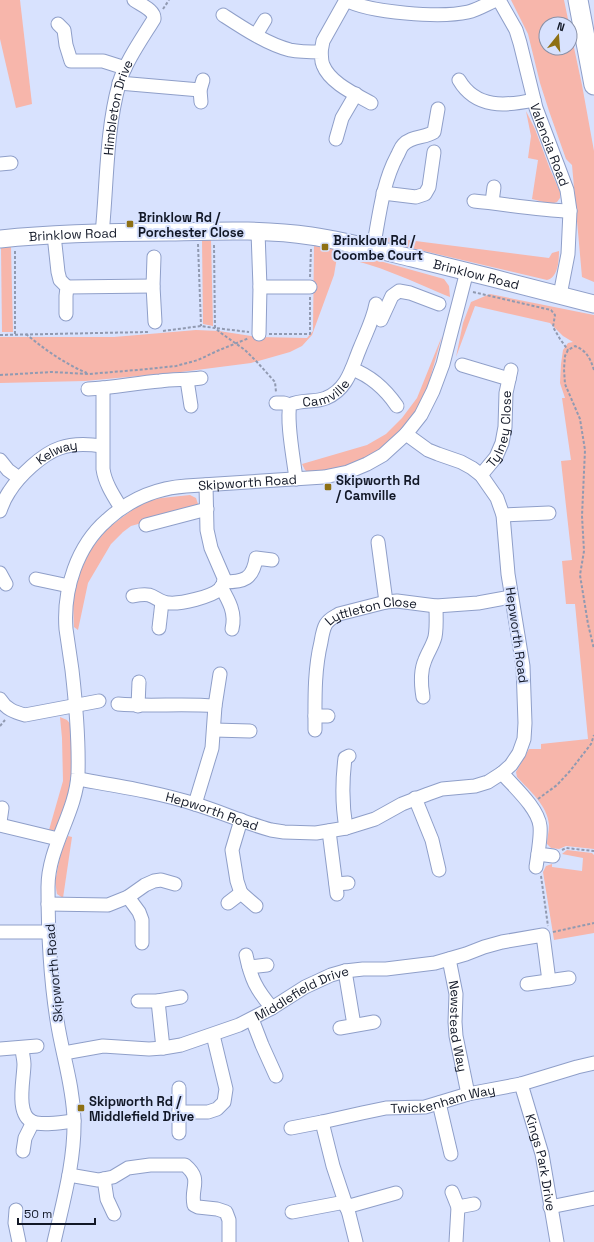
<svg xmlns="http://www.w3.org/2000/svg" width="594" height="1242" font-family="'Space Grotesk',sans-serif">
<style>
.green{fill:#f7b6ab}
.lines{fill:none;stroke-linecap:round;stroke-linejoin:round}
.minor-casing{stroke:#8f9fc9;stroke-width:15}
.major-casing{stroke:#8f9fc9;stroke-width:19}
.highway-casing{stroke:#8f9fc9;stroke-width:21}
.path{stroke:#919ab1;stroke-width:2;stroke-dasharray:3 2;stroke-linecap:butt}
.minor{stroke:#fff;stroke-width:13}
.major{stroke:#fff;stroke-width:17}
.highway{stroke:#fff;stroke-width:19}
.poi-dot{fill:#8e7014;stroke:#d8e2fe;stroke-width:1.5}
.labels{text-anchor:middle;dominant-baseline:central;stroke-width:4;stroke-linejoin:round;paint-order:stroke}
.street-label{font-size:13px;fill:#121827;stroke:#d8e2fe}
.poi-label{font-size:13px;font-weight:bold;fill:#121827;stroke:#d8e2fe;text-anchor:start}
</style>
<rect width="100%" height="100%" fill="#d8e2fe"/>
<g class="green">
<polygon points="0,0 20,0 32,104 16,108 0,39"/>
<polygon points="511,0 564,0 569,24 546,24 546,48 570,48 570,29 582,85 594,151 594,282 582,277 572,165 566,159 549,111 540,83 528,34"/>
<polygon points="526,111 535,129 550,169 560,192 560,198 557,202 551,204 532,199 538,160 528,158 531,136"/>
<path d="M384,237L549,258L552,253L559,251C559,260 558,278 547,280L390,243L385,239Z"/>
<polygon points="202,239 211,239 213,326 203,324"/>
<path d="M314,246L337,249L444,279L449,286L450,297C413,282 376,263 337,257L334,275L312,335L302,346L290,352L251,363L181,372L85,381L0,383V337H114L196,330L219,331L258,337L307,338L313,331Z"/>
<polygon points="1,247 11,247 13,332 2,332"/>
<path d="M490,294L594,315V849L566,846L559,849L551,848L547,844C547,838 549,832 549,825C548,806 529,790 517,777L516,772L529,749H541V744L588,739L575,604H566L562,561L572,560L561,461L571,460L562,398H565L560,383L561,364L563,350L568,343L573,342L563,336L550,323L475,306L456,357L463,323L471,302Z"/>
<polygon points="442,336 426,393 414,416 383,449 360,462 333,472 310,474 305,470 302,464 367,445 386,434 402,418 417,398"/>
<polygon points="190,495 196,498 199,507 131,526 123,532 111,544 88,583 78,630 74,627 73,601 79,574 91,549 108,528 132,510 152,499"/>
<polygon points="60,717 67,720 72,726 74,757 67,800 59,826 55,831 49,830 63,781 62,738"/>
<polygon points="68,836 72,837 63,898 57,894 55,882 61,852"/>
<polygon points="567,850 592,853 594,855 594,933 554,940 543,872 546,866 552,864 552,867 582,871 583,858 562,854"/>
</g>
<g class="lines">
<defs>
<g id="minor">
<path d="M346,0C370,13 441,18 468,12C477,10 487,4 496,0"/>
<path id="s1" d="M499,0L516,30L520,43L536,108L567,190L570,211L568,254L560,295"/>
<path d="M223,15C243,28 267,44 290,50C300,52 311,52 321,52C322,57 321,61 323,65C330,83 355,94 371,103"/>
<polyline points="58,24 64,30 66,45 71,61 103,61 125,68"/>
<polyline points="256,35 265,20"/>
<polyline points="321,52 323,41 346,0"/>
<path d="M459,80C476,109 506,106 534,100"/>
<polyline points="119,83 200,90"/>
<polyline points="201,102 200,90 203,80"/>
<polyline points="336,139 342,118 356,94"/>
<polyline points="0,164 11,163"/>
<polyline points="383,193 416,197 425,194 429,187 434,152"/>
<path d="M474,201C506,204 537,210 570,211"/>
<polyline points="492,202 494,187"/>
<polyline points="258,232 260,287 259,334"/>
<path id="s2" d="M102,234C107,185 106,131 119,84C124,64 143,37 154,19C155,10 141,5 134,0"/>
<polyline points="54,235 58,272 60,280 67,287 66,296 66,314"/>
<path d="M373,249C379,218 382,184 397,156C399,153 400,148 403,145C411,136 425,138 434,132L438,109"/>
<polyline points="154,257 153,286 155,322"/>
<polyline points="67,287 153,286"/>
<polyline points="260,287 310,287"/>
<polyline points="381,320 392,296 399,291 410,293 439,304"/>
<polyline points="462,365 509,379"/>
<path d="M352,369C371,376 386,390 397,406"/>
<polyline points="187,380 191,406"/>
<path d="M103,388V469C105,483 113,495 121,508"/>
<path d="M88,389C112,388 136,383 160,381C173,379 187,380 201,378"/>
<polyline points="276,403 284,403 290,405"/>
<polyline points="0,460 8,470 19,478"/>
<path id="s3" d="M481,475L496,457L502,443L505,427L506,393L511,370"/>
<path id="s4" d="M296,479C294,461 286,421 290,405C301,399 315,403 326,398C348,389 352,367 360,348C366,333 373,320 376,304"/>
<path id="s5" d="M0,511C2,505 5,498 9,492C19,476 42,454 60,448C74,443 88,444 102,446"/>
<polyline points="503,515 549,513"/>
<polyline points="146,525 207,509"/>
<polyline points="378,542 386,602"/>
<polyline points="0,573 6,584"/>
<polyline points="36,579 69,586"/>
<path d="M224,582C244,582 253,579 256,558L272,560"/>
<path d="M221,587C229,601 236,613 232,629"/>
<path d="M133,596C138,595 144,594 149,595C156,597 161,603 169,603C181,604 211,597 220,589C223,586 224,582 224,578L211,548L207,530L206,485"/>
<polyline points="159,628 162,602"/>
<path d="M423,697C421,685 420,671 425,660C428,652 433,645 435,637C437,627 436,616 436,606"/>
<path d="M0,699C6,709 14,712 25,715L99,701"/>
<path d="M118,704C150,707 182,703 215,706"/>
<polyline points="138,706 139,682"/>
<polyline points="315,716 328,716"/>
<polyline points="214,730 250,731"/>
<path id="s6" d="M315,730C315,700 314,671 321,642C322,636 323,629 326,624C329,619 334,617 339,614L386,602L397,601L436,606L478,603L511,597"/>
<path d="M502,773C514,787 538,808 540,826C541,835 539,845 538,854L553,856"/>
<path id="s7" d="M78,779C117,786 157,792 195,804C221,812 245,823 271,830L284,832L316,833L346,828L375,819L402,804L428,794L442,789L475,786L488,782L502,773L511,765L519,753L524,739L525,723L523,666L508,574L503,515L497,498L481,475L472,468L461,462L438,454L428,450L406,434"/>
<polyline points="415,798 432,840 439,870"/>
<polyline points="195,804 212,748 215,706 220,674"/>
<polyline points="0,822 2,808"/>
<polyline points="0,825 58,839"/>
<path d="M346,828C342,805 342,782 345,758L349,756"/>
<polyline points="329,831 337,894"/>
<polyline points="536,867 538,854"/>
<polyline points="336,884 348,883"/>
<polyline points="241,893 237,881 232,850 241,820"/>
<polyline points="128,897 139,912 142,920 142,943"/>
<polyline points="228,903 241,893 256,906"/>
<polyline points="48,904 108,905 128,897 145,885 154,881 161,880 175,884"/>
<polyline points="0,932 49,932"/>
<path d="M246,955C251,979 256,989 272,1008"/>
<path id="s8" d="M449,959L456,994L455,1022L456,1036L468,1094"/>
<polyline points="249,967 267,965"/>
<polyline points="345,971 354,1025"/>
<polyline points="527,984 569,978"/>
<polyline points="138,1001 158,1001 181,997"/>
<polyline points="158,1001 163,1048"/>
<polyline points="252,1019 262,1045 276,1076"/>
<polyline points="340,1028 374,1022"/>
<path d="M22,1048C22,1053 24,1059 24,1064C24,1079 15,1115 33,1122C43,1126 63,1122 74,1121"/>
<polyline points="0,1049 37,1046"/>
<path id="s9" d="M64,1053L103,1046L149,1049L163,1048L181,1045L239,1025L272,1008L305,987L331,975L345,971L363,969H386L435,963L466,954L484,947L502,942L543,935L549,981"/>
<path id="s10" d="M521,1084L542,1154L557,1242"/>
<polyline points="179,1088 179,1133"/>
<polyline points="439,1103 451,1154"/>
<polyline points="179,1112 208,1112 217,1109 224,1102 226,1089 213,1035"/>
<polyline points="322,1122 333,1166 349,1214 356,1242"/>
<path id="s11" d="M291,1128L322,1122L362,1113L386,1108L425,1107L468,1094L521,1084L577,1067L594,1063"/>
<polyline points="23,1151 25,1138 33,1122"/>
<path d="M69,1175L98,1180L113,1177L128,1168L150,1165H185C203,1180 190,1187 194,1205L198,1207L217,1209L226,1212L229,1220V1242"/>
<polyline points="104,1179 107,1199 114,1214"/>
<polyline points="452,1192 458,1207 456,1242"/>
<polyline points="346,1207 396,1193"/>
<polyline points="458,1207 474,1204"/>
<polyline points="550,1207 594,1198"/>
<polyline points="16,1210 15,1223 19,1242"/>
<polyline points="292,1212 345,1202"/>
<path id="s12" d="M54,1242C63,1202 75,1161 74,1119C73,1084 62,1054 57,1020C50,976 48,931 48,887C48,847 76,813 78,774C79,739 76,705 72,670C70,657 68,643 66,629C63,589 77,546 107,520C130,499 156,488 186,486L324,477L348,472L367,464L383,455L406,434L421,415L433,391L443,364L467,271"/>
</g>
<g id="major">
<path id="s13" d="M0,239C56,233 113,232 169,232C217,231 264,229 311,236C345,241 379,250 412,258C473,273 533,288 594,304"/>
</g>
<polyline id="highway" points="578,0 594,85"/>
</defs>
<use href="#minor" class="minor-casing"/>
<use href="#major" class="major-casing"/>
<use href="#highway" class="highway-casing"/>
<g class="path">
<polyline points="163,9 169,0"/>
<polyline points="198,244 201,326"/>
<polyline points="214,245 215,328 249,332"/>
<polyline points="15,251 15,334"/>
<polyline points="310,277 311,249"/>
<polyline points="473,292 551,310 555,315 553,327 560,339 568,350"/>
<polyline points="163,331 201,326 215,328 221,333 245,350 257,362 275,382 276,392"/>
<path d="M26,334C44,349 65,364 87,373"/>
<polyline points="269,334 310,334 310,297"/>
<polyline points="0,335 148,332"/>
<path d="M594,370C590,358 587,351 575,346L568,350L565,356L564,369L565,384L580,419L585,450L582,516L584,551L580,575L588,624L594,649"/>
<polyline points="0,375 52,372 89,374 137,370 176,366 198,360 217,351 249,338"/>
<polyline points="0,726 5,720"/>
<polyline points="538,799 557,785 570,771 591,744 594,735"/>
<polyline points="562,850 566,848 594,851"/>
<polyline points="541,876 548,926"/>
<polyline points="553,932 594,923"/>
</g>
<use href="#minor" class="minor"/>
<use href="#major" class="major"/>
<use href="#highway" class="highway"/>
</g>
<g class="poi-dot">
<rect x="126" y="220" width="8" height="8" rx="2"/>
<rect x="321" y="243" width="8" height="8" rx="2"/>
<rect x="324" y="483" width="8" height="8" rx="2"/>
<rect x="77" y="1104" width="8" height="8" rx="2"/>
</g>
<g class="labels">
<g class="street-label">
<text stroke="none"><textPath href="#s2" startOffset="128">Himbleton Drive</textPath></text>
<text stroke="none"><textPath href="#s1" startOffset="154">Valencia Road</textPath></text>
<text stroke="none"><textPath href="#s13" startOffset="73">Brinklow Road</textPath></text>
<text stroke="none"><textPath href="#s13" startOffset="481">Brinklow Road</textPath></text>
<text stroke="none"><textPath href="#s4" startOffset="113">Camville</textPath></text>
<text stroke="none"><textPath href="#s3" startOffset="52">Tylney Close</textPath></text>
<text stroke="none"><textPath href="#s5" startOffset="85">Kelway</textPath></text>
<text stroke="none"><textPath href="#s12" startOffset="892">Skipworth Road</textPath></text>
<text stroke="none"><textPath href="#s6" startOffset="156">Lyttleton Close</textPath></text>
<text transform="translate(517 635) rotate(82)">Hepworth Road</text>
<text stroke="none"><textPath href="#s7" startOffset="138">Hepworth Road</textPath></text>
<text transform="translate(54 973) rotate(-95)">Skipworth Road</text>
<text stroke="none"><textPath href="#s9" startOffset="250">Middlefield Drive</textPath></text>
<text stroke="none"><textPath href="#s8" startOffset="68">Newstead Way</textPath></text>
<text stroke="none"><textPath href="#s11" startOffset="155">Twickenham Way</textPath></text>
<text stroke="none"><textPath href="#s10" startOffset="81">Kings Park Drive</textPath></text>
</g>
<g class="poi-label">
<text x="138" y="217">Brinklow Rd /<tspan x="138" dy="15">Porchester Close</tspan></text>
<text x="333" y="240">Brinklow Rd /<tspan x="333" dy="15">Coombe Court</tspan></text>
<text x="336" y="480">Skipworth Rd<tspan x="336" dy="15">/ Camville</tspan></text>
<text x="89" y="1101">Skipworth Rd /<tspan x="89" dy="15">Middlefield Drive</tspan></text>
</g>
</g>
<g transform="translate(558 36) rotate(17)"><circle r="19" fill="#d8e2fe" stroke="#8991a8"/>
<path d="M0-3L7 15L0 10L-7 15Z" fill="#8e7014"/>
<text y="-6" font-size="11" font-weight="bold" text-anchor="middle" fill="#121827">N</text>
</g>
<path d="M18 1218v6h77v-6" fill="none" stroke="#121827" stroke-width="2"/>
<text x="24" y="1218" font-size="12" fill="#121827" stroke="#d8e2fe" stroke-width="3" paint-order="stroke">50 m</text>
</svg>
